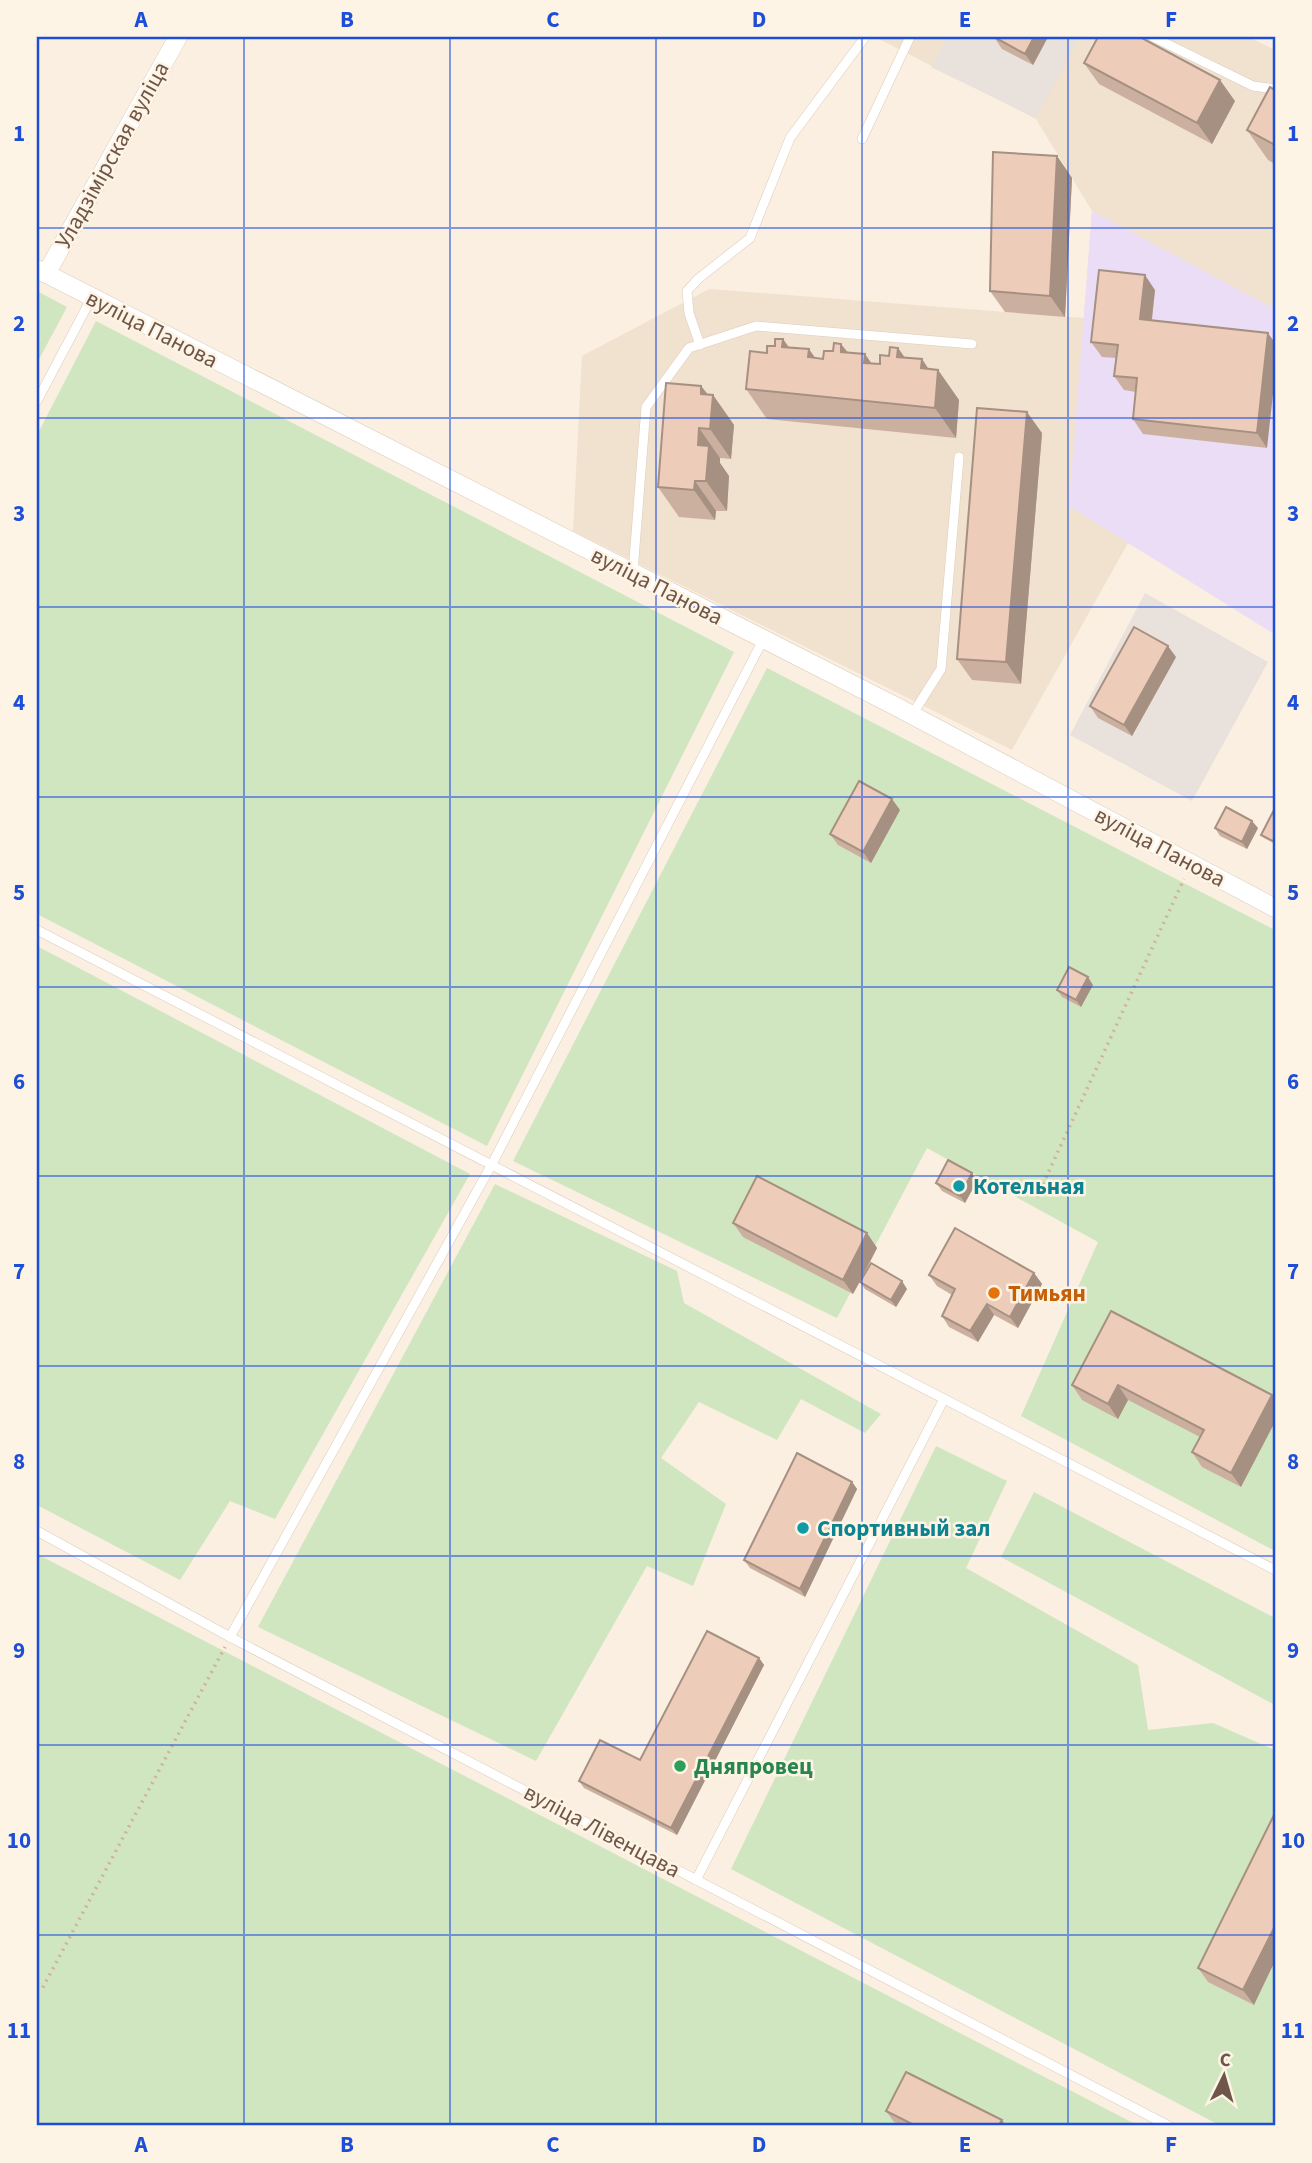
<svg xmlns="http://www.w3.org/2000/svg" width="1312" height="2163" font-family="'Source Sans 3',sans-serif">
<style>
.residential{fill:#f1e1cf}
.industrial{fill:#e9e1db}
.education{fill:#ecddf6}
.green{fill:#d0e6c0}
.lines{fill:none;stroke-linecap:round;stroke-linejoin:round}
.lane-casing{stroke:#ddccbd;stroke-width:10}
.street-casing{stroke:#ddccbd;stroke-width:19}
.path{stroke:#d2b19d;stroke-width:3.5;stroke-dasharray:2 5;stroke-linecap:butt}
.lane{stroke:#fff;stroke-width:9}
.street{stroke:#fff;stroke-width:18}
.wall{fill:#ccb09f}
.shaded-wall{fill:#a69082}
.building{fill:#edcdb9;stroke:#a69082;stroke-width:2}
.grid{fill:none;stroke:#1d4ed8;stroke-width:2;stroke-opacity:0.55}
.culture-dot{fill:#0f9aa8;stroke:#fef4e5;stroke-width:2.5}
.food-dot{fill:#e8710a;stroke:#fef4e5;stroke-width:2.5}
.leisure-dot{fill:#2e9e5b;stroke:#fef4e5;stroke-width:2.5}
.labels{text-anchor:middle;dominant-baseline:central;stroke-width:5;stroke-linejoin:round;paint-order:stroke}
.street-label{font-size:23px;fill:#6f5649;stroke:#fef4e5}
.culture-label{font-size:23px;font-weight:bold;fill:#0d838f;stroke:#fef4e5;text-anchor:start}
.food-label{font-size:23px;font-weight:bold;fill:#c56008;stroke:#fef4e5;text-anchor:start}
.leisure-label{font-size:23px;font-weight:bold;fill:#27864d;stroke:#fef4e5;text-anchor:start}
.neatline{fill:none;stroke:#1d4ed8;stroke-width:2.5}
.grid-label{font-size:23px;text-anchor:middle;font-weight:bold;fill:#1d4ed8}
</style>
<rect width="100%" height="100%" fill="#faefe0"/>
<polygon class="residential" points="875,37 1249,37 1275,50 1275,631 1128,543 1012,750 573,531 582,356 709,289 1084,318 1092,211 1036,119"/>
<g class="industrial">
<polygon points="948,37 1080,37 1036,118 931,67"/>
<polygon points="1145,593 1268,662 1192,801 1070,735"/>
</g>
<polygon class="education" points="1092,211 1275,309 1274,634 1069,506"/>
<g class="green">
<polygon points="37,291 67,307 37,363"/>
<polygon points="96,321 734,652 487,1146 37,914 37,435"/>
<polygon points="767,668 1275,930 1275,1551 1021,1416 1098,1242 927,1148 837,1318 513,1161"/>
<polygon points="37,946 470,1174 275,1519 230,1501 180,1580 37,1505"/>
<polygon points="495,1184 677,1271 684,1303 881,1414 865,1433 801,1399 777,1440 699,1402 661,1458 726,1504 693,1586 647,1566 536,1761 258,1627"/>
<polygon points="936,1446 1007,1481 966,1568 1138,1665 1148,1730 1213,1723 1275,1750 1275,2126 1221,2126 731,1869"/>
<polygon points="1034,1492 1275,1618 1275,1705 1001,1557"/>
<polygon points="37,1554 1139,2126 37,2126"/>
</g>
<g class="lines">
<defs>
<g id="lane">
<polyline points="1153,37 1253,86 1275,89"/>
<polyline points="862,139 910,37"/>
<polyline points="700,345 689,313 687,291 698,279 750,238 790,138 865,37"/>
<polyline points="37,401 91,299"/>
<polyline points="633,572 646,407 689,348 756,326 972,344"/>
<polyline points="912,715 941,669 959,457"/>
<polyline points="37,930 1275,1570"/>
<polyline points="37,1531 230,1637 1169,2126"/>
<polyline points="230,1637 492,1164 763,640"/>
<polyline points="696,1880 944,1399"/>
</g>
<g id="street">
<polyline points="37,269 897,707 1275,908"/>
<polyline points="46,274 178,37"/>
</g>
</defs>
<use href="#lane" class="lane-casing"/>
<use href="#street" class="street-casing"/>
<g class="path">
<polyline points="1037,1197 1184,879"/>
<polyline points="37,1991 42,1989 225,1647"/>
</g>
<use href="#lane" class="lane"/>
<use href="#street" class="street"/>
</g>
<g class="wall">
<polygon points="994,37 1048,37 1033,65 1002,49"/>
<polygon points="1084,63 1235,101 1212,144 1099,84"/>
<polygon points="1275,90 1275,164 1268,160 1247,130"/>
<polygon points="1057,156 1072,178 1065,317 1005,312 990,291"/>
<polygon points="1155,290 1152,320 1268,333 1267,448 1143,434 1133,419 1136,392 1124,390 1114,376 1116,358 1102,357 1091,342"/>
<polygon points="783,339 788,347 815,358 823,359 841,344 848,352 871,363 880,364 898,348 905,358 922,359 928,369 938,370 959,400 956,438 767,419 746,389 767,353"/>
<polygon points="701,386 708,394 713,395 734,425 731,459 720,458 720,463 729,476 727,511 716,511 715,520 679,517 658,487"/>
<polygon points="1042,433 1021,684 972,680 957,659"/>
<polygon points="1176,657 1132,736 1098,718 1090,706"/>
<polygon points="1275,808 1275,844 1264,838 1261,835"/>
<polygon points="900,810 871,863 838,845 830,834"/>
<polygon points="1215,828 1258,828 1247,849 1220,836"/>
<polygon points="1093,985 1081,1007 1062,997 1057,990"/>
<polygon points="977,1181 965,1203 942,1191 936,1183"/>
<polygon points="733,1223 867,1233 877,1248 861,1280 907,1289 896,1307 865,1289 860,1282 853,1294 743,1237"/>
<polygon points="1034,1273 1042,1284 1018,1328 994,1315 978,1342 949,1327 942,1316 952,1295 937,1286 929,1275"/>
<polygon points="1111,1311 1272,1395 1241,1487 1202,1467 1192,1452 1200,1437 1128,1400 1118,1419 1082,1400 1072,1385"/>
<polygon points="852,1482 857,1489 805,1597 750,1568 744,1560"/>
<polygon points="759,1658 764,1665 677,1835 584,1788 579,1781 640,1760"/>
<polygon points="1275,1813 1254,2005 1208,1982 1198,1968"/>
<polygon points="886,2111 1006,2126 902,2126 894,2122"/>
</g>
<g class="shaded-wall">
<polygon points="1034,37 1048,37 1033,65 1025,54"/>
<polygon points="1220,80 1235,101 1212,144 1197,123"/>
<polygon points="1057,156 1072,178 1065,317 1050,296"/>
<polygon points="1145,275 1155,290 1150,334 1140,319"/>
<polygon points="1268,333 1275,343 1275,376 1267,448 1257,433"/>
<polygon points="783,339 804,369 782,347"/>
<polygon points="841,344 862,373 841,352"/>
<polygon points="898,348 919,378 897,357"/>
<polygon points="809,349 830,379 808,357"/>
<polygon points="865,354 886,384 864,363"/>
<polygon points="922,359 937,382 938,370 959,400 956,438 935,408 921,368"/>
<polygon points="701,386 712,401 713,395 734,425 731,459 710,429 701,394"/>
<polygon points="1027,412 1042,433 1021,684 1006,662"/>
<polygon points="699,428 720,458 720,463 729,476 727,511 706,481 698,445"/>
<polygon points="695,481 716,511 715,520 694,490"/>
<polygon points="1168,646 1176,657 1132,736 1124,725"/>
<polygon points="892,799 900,810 871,863 863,852"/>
<polygon points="1252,821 1258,828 1247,849 1242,842"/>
<polygon points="1088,977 1093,985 1081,1007 1076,1000"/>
<polygon points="972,1173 977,1181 965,1203 960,1196"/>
<polygon points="867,1233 877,1248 853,1294 843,1280"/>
<polygon points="1034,1273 1042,1284 1018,1328 1010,1317"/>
<polygon points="902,1281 907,1289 896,1307 891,1300"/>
<polygon points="987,1304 994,1315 978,1342 970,1331"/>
<polygon points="1118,1385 1128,1400 1118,1419 1108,1404"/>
<polygon points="1272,1395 1275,1400 1275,1422 1241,1487 1231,1473"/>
<polygon points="852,1482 857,1489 805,1597 800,1589"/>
<polygon points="759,1658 764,1665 677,1835 671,1828"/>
<polygon points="1275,1926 1275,1961 1254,2005 1243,1990"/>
<polygon points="1002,2120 1006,2126 998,2126"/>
</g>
<g class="building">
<polygon points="994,37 1034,37 1025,54"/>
<polygon points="1098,37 1140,37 1220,80 1197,123 1084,63"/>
<polygon points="1270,87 1275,90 1275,145 1247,130"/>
<polygon points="993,152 1057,156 1050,296 990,291"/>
<polygon points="1099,270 1145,275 1140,319 1268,333 1257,433 1133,419 1137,378 1114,376 1118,345 1091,342"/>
<polygon points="775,339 783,339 782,347 809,349 808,357 823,359 824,351 833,351 834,343 841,344 841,352 865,354 864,363 880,364 880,355 889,356 890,347 898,348 897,357 922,359 921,368 938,370 935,408 746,389 750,351 767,353 767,346 775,346"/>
<polygon points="666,383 701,386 701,394 713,395 710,429 699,428 698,445 709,446 706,481 695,481 694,490 658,487"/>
<polygon points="977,408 1027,412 1006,662 957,659"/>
<polygon points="1134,627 1168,646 1124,725 1090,706"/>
<polygon points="859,781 892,799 863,852 830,834"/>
<polygon points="1226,807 1252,821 1242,842 1215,828"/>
<polygon points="1275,808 1275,842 1261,835"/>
<polygon points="1069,967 1088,977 1076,1000 1057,990"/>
<polygon points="948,1160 972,1173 960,1196 936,1183"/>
<polygon points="757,1176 867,1233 843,1280 733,1223"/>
<polygon points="955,1228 1034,1273 1010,1317 987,1304 970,1331 942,1316 955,1289 929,1275"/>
<polygon points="871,1263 902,1281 891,1300 860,1282"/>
<polygon points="1111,1311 1272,1395 1231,1473 1192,1452 1204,1430 1118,1385 1108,1404 1072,1385"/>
<polygon points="797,1453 852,1482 800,1589 744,1560"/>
<polygon points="707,1631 759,1658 671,1828 579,1781 600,1740 640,1760"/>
<polygon points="1275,1813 1275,1926 1243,1990 1198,1968"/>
<polygon points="906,2072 1002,2120 998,2126 916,2126 886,2111"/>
</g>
<path class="grid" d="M244,37V2126M450,37V2126M656,37V2126M862,37V2126M1068,37V2126M37,228H1275M37,418H1275M37,607H1275M37,797H1275M37,987H1275M37,1176H1275M37,1366H1275M37,1556H1275M37,1745H1275M37,1935H1275"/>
<g class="culture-dot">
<circle cx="959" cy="1186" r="7"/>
<circle cx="803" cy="1528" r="7"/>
</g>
<circle class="food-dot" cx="994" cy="1293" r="7"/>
<circle class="leisure-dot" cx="680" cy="1766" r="7"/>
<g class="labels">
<g class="street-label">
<text transform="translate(112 155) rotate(-61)">Уладзімірская вуліца</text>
<text transform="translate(152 329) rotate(27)">вуліца Панова</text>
<text transform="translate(657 586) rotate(27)">вуліца Панова</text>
<text transform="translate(1160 847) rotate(28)">вуліца Панова</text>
<text transform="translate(602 1831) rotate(28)">вуліца Лівенцава</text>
</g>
<g class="culture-label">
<text x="973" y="1186">Котельная</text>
<text x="817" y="1528">Спортивный зал</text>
</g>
<g class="food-label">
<text x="1008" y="1293">Тимьян</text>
</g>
<g class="leisure-label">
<text x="694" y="1766">Дняпровец</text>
</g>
</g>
<rect width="1312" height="2163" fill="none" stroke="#fef4e5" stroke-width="77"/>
<g transform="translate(1224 2076) rotate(5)" stroke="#fef4e5" stroke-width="5" paint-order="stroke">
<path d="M0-5L12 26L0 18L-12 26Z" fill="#6f5649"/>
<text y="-10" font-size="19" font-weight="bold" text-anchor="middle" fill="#6f5649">С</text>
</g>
<rect x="38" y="38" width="1236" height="2086" class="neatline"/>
<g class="grid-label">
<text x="141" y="27">A</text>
<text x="347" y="27">B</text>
<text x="553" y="27">C</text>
<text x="759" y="27">D</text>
<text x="965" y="27">E</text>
<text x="1171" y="27">F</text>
<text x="19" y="141">1</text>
<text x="1293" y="141">1</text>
<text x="19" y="331">2</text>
<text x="1293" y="331">2</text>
<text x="19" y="521">3</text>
<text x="1293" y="521">3</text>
<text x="19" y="710">4</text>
<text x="1293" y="710">4</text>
<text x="19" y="900">5</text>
<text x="1293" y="900">5</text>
<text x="19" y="1089">6</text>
<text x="1293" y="1089">6</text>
<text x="19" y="1279">7</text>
<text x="1293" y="1279">7</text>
<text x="19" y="1469">8</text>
<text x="1293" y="1469">8</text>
<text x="19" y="1658">9</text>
<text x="1293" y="1658">9</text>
<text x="19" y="1848">10</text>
<text x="1293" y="1848">10</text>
<text x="19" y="2038">11</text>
<text x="1293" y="2038">11</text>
<text x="141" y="2152">A</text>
<text x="347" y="2152">B</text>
<text x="553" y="2152">C</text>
<text x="759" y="2152">D</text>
<text x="965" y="2152">E</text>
<text x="1171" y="2152">F</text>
</g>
</svg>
